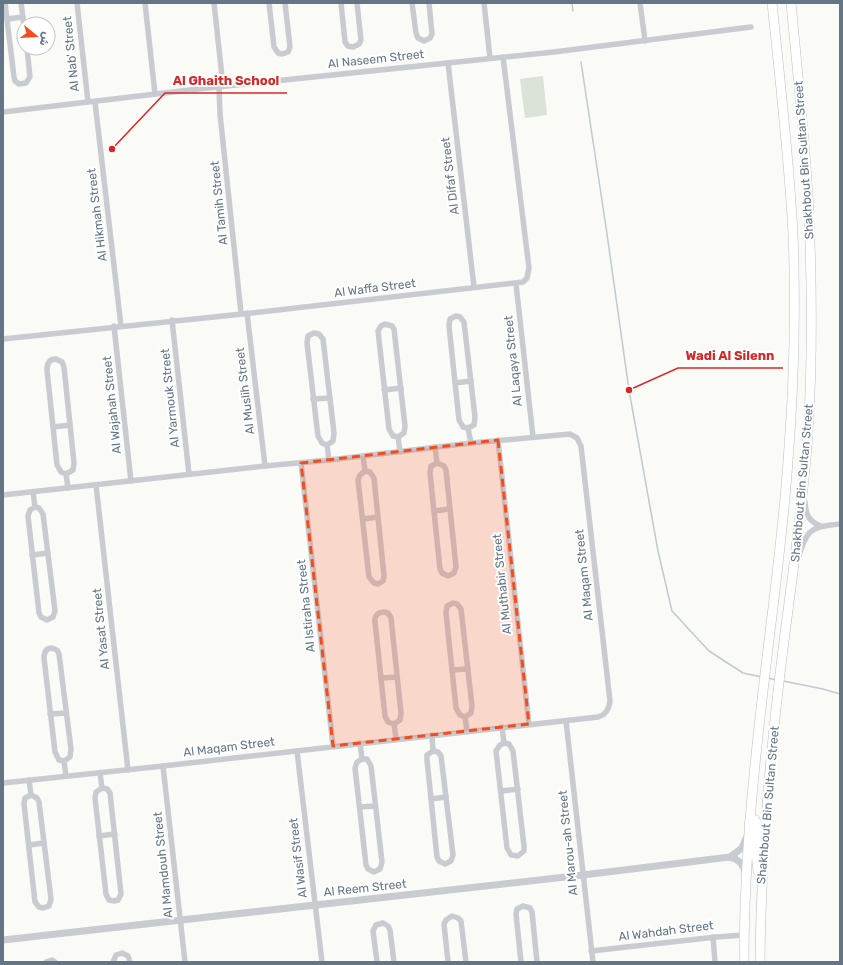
<svg xmlns="http://www.w3.org/2000/svg" width="843" height="965" font-family="Rubik,Cairo,sans-serif">
<style>
.green{fill:#dbe2d8}
.lines{fill:none;stroke-linecap:round;stroke-linejoin:round}
.stream{stroke:#becbcf;stroke-width:1.5}
.primary-casing{stroke:#babfc3;stroke-width:10}
.minor{stroke:#c8ccd0;stroke-width:5.5}
.tertiary{stroke:#c8ccd0;stroke-width:7}
.primary{stroke:#fff;stroke-width:9}
.marked{fill:#f44c1d;fill-opacity:0.2;stroke:#f44c1d;stroke-width:3;stroke-dasharray:8 5;stroke-linejoin:round}
.labels{text-anchor:middle;dominant-baseline:central;stroke-width:4;stroke-linejoin:round;paint-order:stroke}
.street-label{font-size:12px;fill:#627685;stroke:#fff}
.leader{fill:none;stroke:#d62828;stroke-width:1.5}
.callout-dot{fill:#d62828;stroke:#fff;stroke-width:1.5}
.callout-label{font-size:13px;text-anchor:middle;font-weight:bold;fill:#d62828;stroke:#fff;stroke-width:4;stroke-linejoin:round;paint-order:stroke}
</style>
<rect width="100%" height="100%" fill="#fafaf7"/>
<polygon class="green" points="543,76 547,115 525,118 520,79"/>
<g class="lines">
<g class="stream">
<polyline points="572,3 573,11"/>
<polyline points="581,62 606,227 629,390 658,551 672,611 709,651 743,673 762,677"/>
<polyline points="768,678 776,680"/>
<polyline points="783,681 823,689 840,694"/>
</g>
<defs>
<g id="primary">
<polyline points="749,823 755,820 758,825 756,853 758,871"/>
<path d="M744,962C744,838 760,714 775,591C780,548 785,505 788,461C794,386 796,310 793,234C789,157 780,80 772,3"/>
<path d="M760,962C761,857 770,753 783,649C792,577 803,505 808,433C813,354 812,274 808,196C804,131 797,67 791,3"/>
</g>
</defs>
<use href="#primary" class="primary-casing"/>
<g class="minor">
<polyline points="5,3 14,77 15,81 19,84 26,83 30,77 27,48"/>
<polyline points="21,3 24,25"/>
<polyline points="77,3 88,102"/>
<polyline points="145,3 155,94"/>
<polyline points="214,3 223,86"/>
<polyline points="269,3 274,47 278,53 282,54 288,52 290,47 285,3"/>
<polyline points="341,3 345,42 348,46 353,47 359,44 361,40 357,3"/>
<polyline points="412,3 416,33 418,38 424,41 430,38 432,34 429,3"/>
<polyline points="484,3 490,58"/>
<polyline points="640,3 645,41"/>
<polyline points="7,19 23,17"/>
<polyline points="448,63 474,287"/>
<polyline points="219,87 220,114 241,313"/>
<polyline points="95,102 121,326"/>
<polyline points="3,112 207,88 554,52 751,27"/>
<polyline points="516,284 533,437"/>
<polyline points="247,313 265,466"/>
<polygon points="456,316 460,317 464,322 475,417 474,425 468,428 463,427 459,420 449,326 450,319"/>
<polyline points="172,320 189,474"/>
<polygon points="385,324 392,326 394,329 405,426 404,433 398,437 393,436 389,429 378,331 381,326"/>
<polyline points="114,326 131,481"/>
<polygon points="314,333 319,334 323,339 334,433 333,441 327,445 322,443 318,436 307,343 308,336"/>
<polyline points="3,339 252,313 523,282 527,278 529,268 503,57"/>
<path d="M56,359L62,362L64,367L74,463L73,470L66,474L61,472L57,465L47,370C47,363 50,359 56,359Z"/>
<polyline points="455,383 471,381"/>
<polyline points="384,390 401,388"/>
<polyline points="313,399 330,398"/>
<polyline points="53,427 70,425"/>
<polyline points="468,428 471,443"/>
<polyline points="398,437 400,452"/>
<polyline points="498,440 529,724"/>
<polyline points="327,445 329,460"/>
<polyline points="435,447 437,463"/>
<polyline points="363,456 365,471"/>
<polyline points="301,463 333,746"/>
<polygon points="437,463 444,466 446,470 456,567 454,573 448,576 442,573 440,569 430,473 431,466"/>
<polygon points="365,471 370,472 374,478 384,576 383,581 378,584 374,583 369,577 358,480 360,475"/>
<polyline points="66,474 68,488"/>
<polyline points="96,485 128,770"/>
<polyline points="33,492 35,507"/>
<path d="M3,495L265,466L329,460L471,443L570,434L577,438L581,446L610,701C609,709 606,715 598,717L163,766L3,783"/>
<path d="M805,502C806,515 808,521 821,526"/>
<polygon points="35,507 39,508 43,514 55,611 53,617 47,620 41,617 39,613 28,516 30,510"/>
<polyline points="434,511 450,509"/>
<polyline points="363,519 378,517"/>
<polyline points="32,555 48,553"/>
<path d="M798,559C807,530 809,527 840,524"/>
<polygon points="453,603 457,604 461,609 472,706 471,713 465,717 460,715 456,708 446,613 447,606"/>
<path d="M384,612L388,613L391,618L401,713L400,720L394,724L388,722L385,716L375,622C374,616 378,612 384,612Z"/>
<path d="M52,648L57,650L59,654L71,749L70,757L64,761L59,760L55,752L44,658C44,652 46,648 52,648Z"/>
<polyline points="452,670 468,669"/>
<polyline points="381,678 397,677"/>
<polyline points="50,714 66,713"/>
<polyline points="465,717 467,731"/>
<polyline points="566,721 593,962"/>
<polyline points="394,724 396,739"/>
<polyline points="502,727 504,743"/>
<polyline points="432,735 433,751"/>
<polyline points="360,743 362,759"/>
<polygon points="504,743 509,744 513,751 524,846 524,851 518,856 511,855 507,848 496,751 500,745"/>
<polyline points="297,751 322,962"/>
<polygon points="433,751 438,752 441,756 453,855 451,861 445,864 439,861 437,857 427,760 427,755"/>
<polygon points="362,759 367,759 371,766 382,862 380,869 374,872 368,869 366,865 355,768 357,762"/>
<polyline points="64,761 66,776"/>
<polyline points="163,766 185,962"/>
<polyline points="100,773 102,788"/>
<polyline points="29,780 31,795"/>
<polygon points="102,788 107,789 110,793 121,894 118,900 114,901 109,900 106,894 95,798 96,792"/>
<polyline points="501,791 518,789"/>
<polygon points="31,795 37,798 39,802 51,899 49,906 43,908 39,907 35,902 24,804 25,798"/>
<polyline points="431,799 446,797"/>
<polyline points="360,807 375,806"/>
<polyline points="99,836 115,834"/>
<polyline points="29,845 44,843"/>
<polyline points="713,937 715,962"/>
<polyline points="591,951 716,937 744,935"/>
<polyline points="46,962 52,960 55,962"/>
<polyline points="113,962 116,955 122,953 128,956 130,962"/>
<polyline points="377,962 373,931 376,925 383,923 388,926 390,930 394,962"/>
<polyline points="448,962 444,924 446,920 452,916 458,918 461,921 466,962"/>
<polyline points="521,962 516,914 517,909 523,906 530,908 532,912 537,962"/>
</g>
<g class="tertiary">
<path d="M730,857C738,859 744,865 745,873"/>
<polyline points="3,940 583,875 730,857 742,848 747,836"/>
</g>
<use href="#primary" class="primary"/>
</g>
<path class="marked" d="M498,440L529,724L333,746L301,463Z"/>
<g class="labels">
<g class="street-label">
<text transform="translate(71 54) rotate(-96)">Al Nab' Street</text>
<text transform="translate(376 59) rotate(-6)">Al Naseem Street</text>
<text transform="translate(804 160) rotate(-94)">Shakhbout Bin Sultan Street</text>
<text transform="translate(450 176) rotate(-97)">Al Difaf Street</text>
<text transform="translate(219 203) rotate(-96)">Al Tamih Street</text>
<text transform="translate(97 215) rotate(-97)">Al Hikmah Street</text>
<text transform="translate(375 288) rotate(-7)">Al Waffa Street</text>
<text transform="translate(513 361) rotate(-96)">Al Laqaya Street</text>
<text transform="translate(245 391) rotate(-97)">Al Muslih Street</text>
<text transform="translate(170 398) rotate(-96)">Al Yarmouk Street</text>
<text transform="translate(112 405) rotate(-96)">Al Wajahah Street</text>
<text transform="translate(802 483) rotate(-85)">Shakhbout Bin Sultan Street</text>
<text transform="translate(584 575) rotate(-96)">Al Maqam Street</text>
<text transform="translate(502 584) rotate(-96)">Al Muthabir Street</text>
<text transform="translate(306 606) rotate(-96)">Al Istiraha Street</text>
<text transform="translate(101 629) rotate(-96)">Al Yasat Street</text>
<text transform="translate(229 747) rotate(-7)">Al Maqam Street</text>
<text transform="translate(768 805) rotate(-85)">Shakhbout Bin Sultan Street</text>
<text transform="translate(568 843) rotate(-96)">Al Marou-ah Street</text>
<text transform="translate(298 858) rotate(-97)">Al Wasif Street</text>
<text transform="translate(163 865) rotate(-96)">Al Mamdouh Street</text>
<text transform="translate(365 888) rotate(-6)">Al Reem Street</text>
<text transform="translate(666 931) rotate(-7)">Al Wahdah Street</text>
</g>
</g>
<path class="leader" d="M112 149L165 93H287M629 390L678 368H783"/>
<g class="callout-dot">
<circle cx="112" cy="149" r="4"/>
<circle cx="629" cy="390" r="4"/>
</g>
<g class="callout-label">
<text x="226" y="85">Al Ghaith School</text>
<text x="730" y="360">Wadi Al Silenn</text>
</g>
<rect width="843" height="965" fill="none" stroke="#627685" stroke-width="8"/>
<g transform="translate(36 36) rotate(108)"><circle r="19" fill="#ffffff" stroke="#c0c8ce"/>
<path d="M0-3L7 15L0 10L-7 15Z" fill="#f44c1d"/>
<text y="-6" font-size="11" font-weight="bold" text-anchor="middle" fill="#627685">ش</text>
</g>
</svg>
